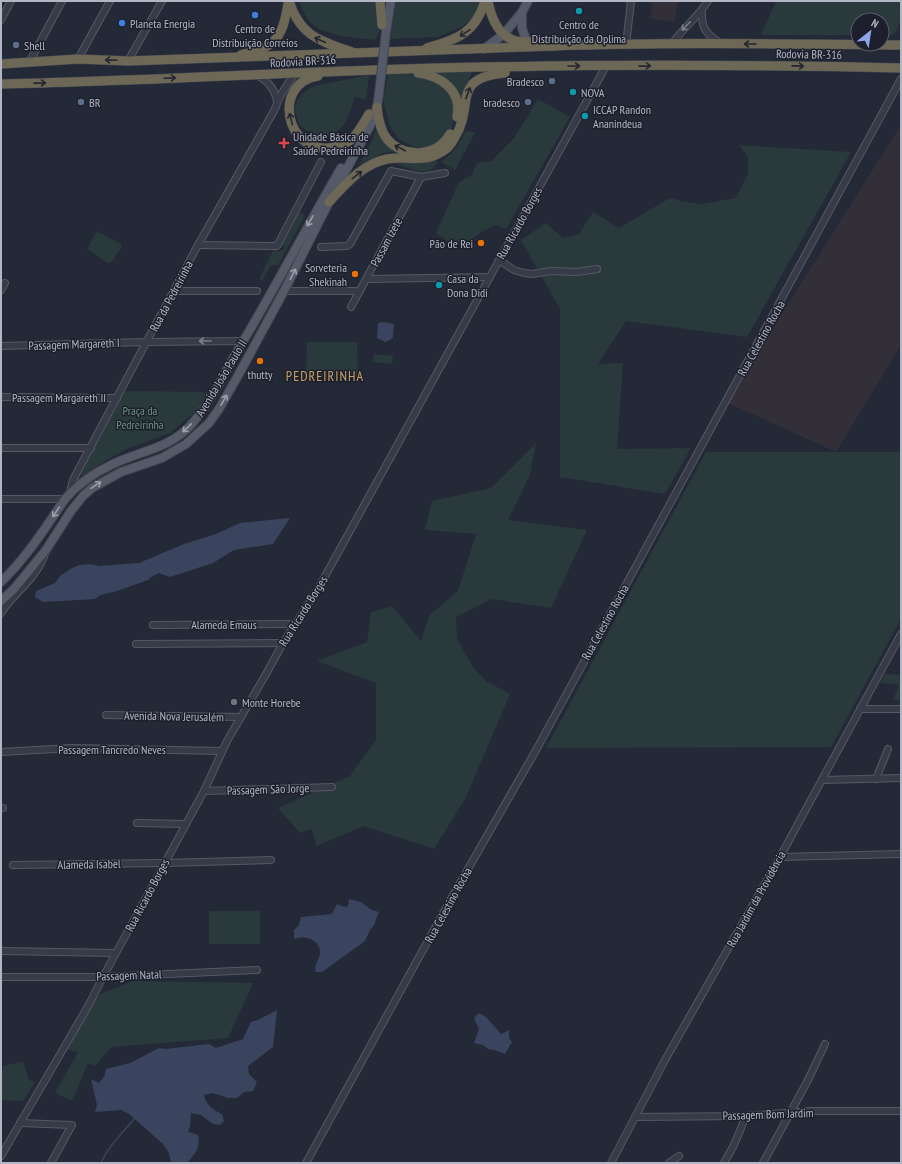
<svg xmlns="http://www.w3.org/2000/svg" width="902" height="1164" font-family="'PT Sans Narrow',sans-serif">
<style>
.medical{fill:#322f39}
.green{fill:#2a393c}
.water{fill:#3b445e}
.lines{fill:none;stroke-linecap:round;stroke-linejoin:round}
.stream{stroke:#3b445e;stroke-width:1.5}
.minor-casing{stroke:#555965;stroke-width:8}
.major-casing{stroke:#414451;stroke-width:10}
.highway-casing{stroke:#424652;stroke-width:10}
.minor{stroke:#373b48;stroke-width:6}
.major{stroke:#555a68;stroke-width:8}
.highway{stroke:#6d6755;stroke-width:9}
.major-bridge-casing{stroke:#414451;stroke-width:10;stroke-linecap:butt}
.major-bridge{stroke:#555a68;stroke-width:8}
.oneway{stroke:#7b7f8c}
.oneway2{stroke:#252730}
.oneway3{stroke:#9b9fad}
.culture-dot{fill:#0f9aa8;stroke:#1d202c;stroke-width:1.5}
.shop-dot{fill:#3f7fe0;stroke:#1d202c;stroke-width:1.5}
.service-dot{fill:#5c6f8a;stroke:#1d202c;stroke-width:1.5}
.health-dot{fill:#e0444e;stroke:#1d202c;stroke-width:1.5}
.food-dot{fill:#e8710a;stroke:#1d202c;stroke-width:1.5}
.worship-dot{fill:#6b7280;stroke:#1d202c;stroke-width:1.5}
.labels{text-anchor:middle;dominant-baseline:central;stroke-width:3;stroke-linejoin:round;paint-order:stroke}
.poi-label{font-size:12px;fill:#b2b6c4;stroke:#1d202c;text-anchor:start}
.street-label{font-size:12px;fill:#b2b6c4;stroke:#1d202c}
.park-label{font-size:12px;fill:#6c927b;stroke:#1d202c}
.quarter-label{font-size:14px;letter-spacing:1px;fill:#c7a26a;stroke:#1d202c}
</style>
<rect width="100%" height="100%" fill="#242937"/>
<g class="medical">
<polygon points="653,1 678,1 675,22 650,18"/>
<polygon points="901,125 901,345 836,452 726,402"/>
</g>
<g class="green">
<path d="M299,1H377L382,25L375,40C358,38 323,36 311,23C306,19 301,7 299,1Z"/>
<polygon points="396,1 480,1 476,14 462,27 438,37 390,39"/>
<polygon points="776,1 901,1 901,21 894,35 882,35 882,20 858,20 858,35 761,35"/>
<polygon points="472,72 466,87 460,106 436,73"/>
<path d="M400,73L427,77L447,88L456,109L452,127L446,137L435,149C410,149 392,141 387,115C386,111 384,106 384,102C384,93 387,83 388,74Z"/>
<path d="M369,75L366,100L355,96C350,112 346,132 327,135C316,136 307,132 299,124C298,120 295,113 295,108C296,98 306,89 314,86Z"/>
<polygon points="538,99 570,117 506,229 496,225 483,231 463,245 447,241 436,233 459,182 472,175 477,163 491,161 514,138"/>
<polygon points="377,127 397,151 383,153 359,165 372,141"/>
<polygon points="466,131 475,132 455,170 441,162 454,151"/>
<polygon points="739,145 851,152 747,337 626,321 598,364 623,363 617,449 691,448 665,494 560,477 560,309 521,240 546,223 563,238 579,234 593,212 619,228 670,198 681,201 702,204 736,198 748,173 748,157"/>
<path d="M434,160L438,161C437,163 435,167 432,169C423,176 402,166 393,162Z"/>
<polygon points="299,211 305,216 278,265 271,265 262,281 259,279 274,249 278,252 284,249 282,242"/>
<polygon points="97,231 121,244 122,246 112,262 108,263 87,249"/>
<polygon points="307,342 357,342 358,379 306,379"/>
<polygon points="374,354 393,356 392,364 372,362"/>
<polygon points="125,391 208,392 196,411 170,433 127,449 108,459 84,475 80,475"/>
<polygon points="536,443 530,475 508,520 587,530 551,608 492,599 456,617 457,639 473,667 486,681 510,694 466,797 434,849 364,826 316,846 312,829 300,833 278,808 350,776 376,740 376,683 317,661 367,642 371,612 392,606 421,641 429,616 458,591 476,534 425,530 432,501 491,488"/>
<polygon points="706,452 901,452 901,619 831,747 546,748"/>
<polygon points="885,674 901,675 900,700 893,700 899,685 880,683"/>
<rect x="209" y="911" width="51" height="33"/>
<polygon points="133,981 253,983 228,1038 111,1047 95,1066 88,1063 72,1101 55,1093 78,1052 64,1049 98,995"/>
<polygon points="23,1062 29,1080 35,1082 23,1101 1,1100 1,1073 2,1073 3,1066 10,1064"/>
</g>
<g class="water">
<polygon points="384,322 394,324 393,337 390,340 385,342 377,338 378,323"/>
<polygon points="290,518 273,544 234,550 213,563 170,577 159,573 151,577 148,580 114,592 100,595 95,599 43,602 35,597 36,591 55,583 60,576 72,568 80,565 90,564 99,566 139,563 184,544 216,534 240,523"/>
<path d="M349,899L361,902L372,910L379,912L374,925L370,930L365,941L322,972H316C313,965 319,961 320,954C321,939 304,935 294,939V930L299,925L301,917L332,914L337,904L344,907L348,906Z"/>
<path d="M277,1010L273,1047L248,1066L249,1074L257,1082L253,1091L244,1092L237,1098H228L213,1093L204,1095C206,1105 213,1110 222,1114L224,1121L220,1125L213,1124L201,1115L191,1113L190,1126L188,1132L198,1135C201,1148 195,1154 187,1163H171L169,1153L163,1144L129,1114L121,1110L95,1112L97,1105L91,1079L99,1083L104,1077L106,1069L130,1063L159,1048L165,1049L209,1044L216,1048L243,1039L251,1022L258,1020Z"/>
<polygon points="479,1013 486,1017 501,1034 509,1030 509,1038 512,1042 505,1054 494,1050 488,1049 483,1045 474,1043 479,1029 474,1018"/>
</g>
<g class="lines">
<path class="stream" d="M101,1163C108,1146 123,1133 134,1119"/>
<defs>
<g id="minor">
<path d="M702,10C701,28 706,34 720,43"/>
<polyline points="1,20 11,1"/>
<path d="M672,44C683,28 698,17 708,1"/>
<polyline points="626,45 631,1"/>
<polyline points="78,59 110,1"/>
<polyline points="30,61 62,1"/>
<polyline points="128,61 162,1"/>
<path d="M257,75C268,82 275,88 277,102"/>
<polyline points="198,245 277,246 321,162"/>
<polyline points="321,247 347,246 350,244 391,171 421,177 445,173"/>
<polyline points="499,260 514,270 524,273 532,274 551,271 577,272 597,269"/>
<polyline points="367,279 490,277"/>
<polyline points="1,290 5,283"/>
<polyline points="175,291 257,291"/>
<polyline points="284,291 360,291"/>
<polyline points="351,307 421,177"/>
<polyline points="1,346 147,342 244,341"/>
<polyline points="1,397 117,398"/>
<polyline points="1,448 91,448"/>
<path d="M70,493L72,483L74,478L198,245L275,109C279,95 287,84 296,73"/>
<polyline points="1,499 65,499"/>
<path d="M1,613C14,593 37,578 45,554"/>
<polyline points="153,625 294,624"/>
<polyline points="136,644 283,643"/>
<polyline points="860,709 901,709"/>
<polyline points="106,715 241,717"/>
<polyline points="1,752 72,748 222,751"/>
<polyline points="876,779 888,749"/>
<polyline points="822,780 901,778"/>
<polyline points="204,791 332,787"/>
<polyline points="1,808 3,808"/>
<polyline points="137,823 186,824"/>
<polyline points="780,857 901,854"/>
<polyline points="13,865 164,863 271,860"/>
<polyline points="1,951 115,953"/>
<polyline points="1,977 103,977 257,970"/>
<polyline points="635,1117 746,1116 811,1111 901,1111"/>
<polyline points="20,1123 72,1125 51,1163"/>
<polyline points="1,1156 87,1008 103,977 204,791 227,741 266,674 283,643 318,589 606,66"/>
<polyline points="306,1163 452,897 535,752 901,79"/>
<polyline points="611,1163 665,1060 780,857 901,634"/>
<polyline points="669,1163 679,1156"/>
<polyline points="724,1163 734,1145 746,1116"/>
<polyline points="763,1163 808,1080 825,1044"/>
</g>
<g id="major">
<polyline points="522,12 522,28 527,42"/>
<polyline points="386,32 391,1"/>
<polyline points="484,49 504,34 522,12 528,1"/>
<path d="M1,582C27,557 45,528 65,499C77,485 94,473 111,465C137,452 166,449 187,429C208,408 221,380 235,355C272,294 305,230 341,168"/>
<polyline points="1,601 14,589 37,561 46,550 71,511 83,496 92,488 121,472 162,458 186,444 209,423 219,409 239,374 284,291 329,202 370,126 377,107 379,94"/>
</g>
<g id="highway">
<path d="M289,1C300,36 320,41 352,52"/>
<polyline points="380,1 382,25"/>
<path d="M488,1C491,17 498,36 516,41C521,42 527,42 532,42"/>
<path d="M549,45L553,46C669,42 785,44 901,45"/>
<path d="M427,48C457,39 475,34 485,1"/>
<path d="M241,55C248,52 256,51 263,48C282,41 285,21 288,4"/>
<polyline points="1,64 78,59 128,61 553,46"/>
<path d="M418,73C441,76 462,90 457,117"/>
<path d="M318,76C272,83 285,152 329,148C338,147 345,145 352,139C359,132 364,122 369,114"/>
<path d="M1,84C117,82 233,75 349,71C533,64 717,64 901,68"/>
<path d="M377,107C378,118 380,130 387,139C404,159 437,157 450,134"/>
<path d="M329,202C345,185 362,164 387,159C410,155 424,165 446,149C450,146 453,141 455,137C475,105 450,78 505,73"/>
</g>
</defs>
<use href="#minor" class="minor-casing"/>
<use href="#major" class="major-casing"/>
<use href="#highway" class="highway-casing"/>
<use href="#minor" class="minor"/>
<use href="#major" class="major"/>
<use href="#highway" class="highway"/>
<defs>
<polyline id="major-bridge" points="379,94 386,32"/>
</defs>
<use href="#major-bridge" class="major-bridge-casing"/>
<use href="#major-bridge" class="major-bridge"/>
</g>
<defs><path id="oneway-shaft" d="M-6 0H5M1.5-3L5.5 0L1.5 3" fill="none" stroke-width="1.6" stroke-linecap="round" stroke-linejoin="round"/></defs>
<g class="oneway">
<use href="#oneway-shaft" transform="translate(686 26) rotate(135)"/>
<use href="#oneway-shaft" transform="translate(205 341) rotate(180)"/>
</g>
<g class="oneway2">
<use href="#oneway-shaft" transform="translate(465 33) rotate(146)"/>
<use href="#oneway-shaft" transform="translate(320 40) rotate(-156)"/>
<use href="#oneway-shaft" transform="translate(750 44) rotate(-180)"/>
<use href="#oneway-shaft" transform="translate(111 60) rotate(-178)"/>
<use href="#oneway-shaft" transform="translate(574 66)"/>
<use href="#oneway-shaft" transform="translate(645 66) rotate(-1)"/>
<use href="#oneway-shaft" transform="translate(798 66) rotate(1)"/>
<use href="#oneway-shaft" transform="translate(170 78) rotate(-2)"/>
<use href="#oneway-shaft" transform="translate(40 83) rotate(-1)"/>
<use href="#oneway-shaft" transform="translate(468 93) rotate(-70)"/>
<use href="#oneway-shaft" transform="translate(291 119) rotate(-104)"/>
<use href="#oneway-shaft" transform="translate(400 148) rotate(-152)"/>
<use href="#oneway-shaft" transform="translate(357 175) rotate(-38)"/>
</g>
<g class="oneway3">
<use href="#oneway-shaft" transform="translate(310 221) rotate(120)"/>
<use href="#oneway-shaft" transform="translate(293 274) rotate(-63)"/>
<use href="#oneway-shaft" transform="translate(224 400) rotate(-60)"/>
<use href="#oneway-shaft" transform="translate(187 428) rotate(137)"/>
<use href="#oneway-shaft" transform="translate(96 485) rotate(-34)"/>
<use href="#oneway-shaft" transform="translate(56 512) rotate(124)"/>
</g>
<g class="culture-dot">
<circle cx="579" cy="11" r="4"/>
<circle cx="573" cy="92" r="4"/>
<circle cx="585" cy="116" r="4"/>
<circle cx="439" cy="285" r="4"/>
</g>
<g class="shop-dot">
<circle cx="255" cy="15" r="4"/>
<circle cx="122" cy="23" r="4"/>
</g>
<g class="service-dot">
<circle cx="16" cy="45" r="4"/>
<circle cx="552" cy="81" r="4"/>
<circle cx="81" cy="102" r="4"/>
<circle cx="528" cy="102" r="4"/>
</g>
<path class="health-dot" d="M282 137h4v4h4v4h-4v4h-4v-4h-4v-4h4z"/>
<g class="food-dot">
<circle cx="481" cy="243" r="4"/>
<circle cx="355" cy="274" r="4"/>
<circle cx="260" cy="361" r="4"/>
</g>
<circle class="worship-dot" cx="234" cy="702" r="4"/>
<g class="labels">
<g class="poi-label">
<text x="130" y="23">Planeta Energia</text>
<text x="579" y="24" text-anchor="middle">Centro de<tspan x="579" dy="14">Distribuição da Oplima</tspan></text>
<text x="255" y="28" text-anchor="middle">Centro de<tspan x="255" dy="14">Distribuição Correios</tspan></text>
<text x="24" y="45">Shell</text>
<text x="544" y="81" text-anchor="end">Bradesco</text>
<text x="581" y="92">NOVA</text>
<text x="89" y="102">BR</text>
<text x="520" y="102" text-anchor="end">bradesco</text>
<text x="593" y="109">ICCAP Randon<tspan x="593" dy="14">Ananindeua</tspan></text>
<text x="293" y="136">Unidade Básica de<tspan x="293" dy="14">Saúde Pedreirinha</tspan></text>
<text x="473" y="243" text-anchor="end">Pão de Rei</text>
<text x="347" y="267" text-anchor="end">Sorveteria<tspan x="347" dy="14">Shekinah</tspan></text>
<text x="447" y="278">Casa da<tspan x="447" dy="14">Dona Didi</tspan></text>
<text x="260" y="374" text-anchor="middle">thutty</text>
<text x="242" y="702">Monte Horebe</text>
</g>
<g class="street-label">
<text transform="translate(809 54) rotate(1)">Rodovia BR-316</text>
<text transform="translate(303 61) rotate(-3)">Rodovia BR-316</text>
<text transform="translate(519 223) rotate(-61)">Rua Ricardo Borges</text>
<text transform="translate(386 242) rotate(-62)">Passam Izete</text>
<text transform="translate(171 296) rotate(-62)">Rua da Pedreirinha</text>
<text transform="translate(761 338) rotate(-61)">Rua Celestino Rocha</text>
<text transform="translate(74 344) rotate(-2)">Passagem Margareth I</text>
<text transform="translate(221 378) rotate(-59)">Avenida João Paulo II</text>
<text x="59" y="397">Passagem Margareth II</text>
<text transform="translate(303 611) rotate(-58)">Rua Ricardo Borges</text>
<text transform="translate(605 622) rotate(-61)">Rua Celestino Rocha</text>
<text x="224" y="624">Alameda Emaus</text>
<text transform="translate(174 716) rotate(1)">Avenida Nova Jerusalém</text>
<text x="112" y="749">Passagem Tancredo Neves</text>
<text transform="translate(268 789) rotate(-2)">Passagem São Jorge</text>
<text transform="translate(89 864) rotate(-1)">Alameda Isabel</text>
<text transform="translate(147 895) rotate(-62)">Rua Ricardo Borges</text>
<text transform="translate(756 899) rotate(-61)">Rua Jardim da Providência</text>
<text transform="translate(448 905) rotate(-61)">Rua Celestino Rocha</text>
<text transform="translate(129 975) rotate(-2)">Passagem Natal</text>
<text transform="translate(768 1114) rotate(-2)">Passagem Bom Jardim</text>
</g>
<g class="park-label">
<text x="140" y="410">Praça da<tspan x="140" dy="14">Pedreirinha</tspan></text>
</g>
<g class="quarter-label">
<text x="325" y="376">PEDREIRINHA</text>
</g>
</g>
<rect width="902" height="1164" fill="none" stroke="#b2b6c4" stroke-width="4"/>
<g transform="translate(870 32) rotate(30)"><circle r="19" fill="#1d202c" stroke="#595c69"/>
<path d="M0-3L7 15L0 10L-7 15Z" fill="#90a4eb"/>
<text y="-6" font-size="11" font-weight="bold" text-anchor="middle" fill="#b2b6c4">N</text>
</g>
</svg>
